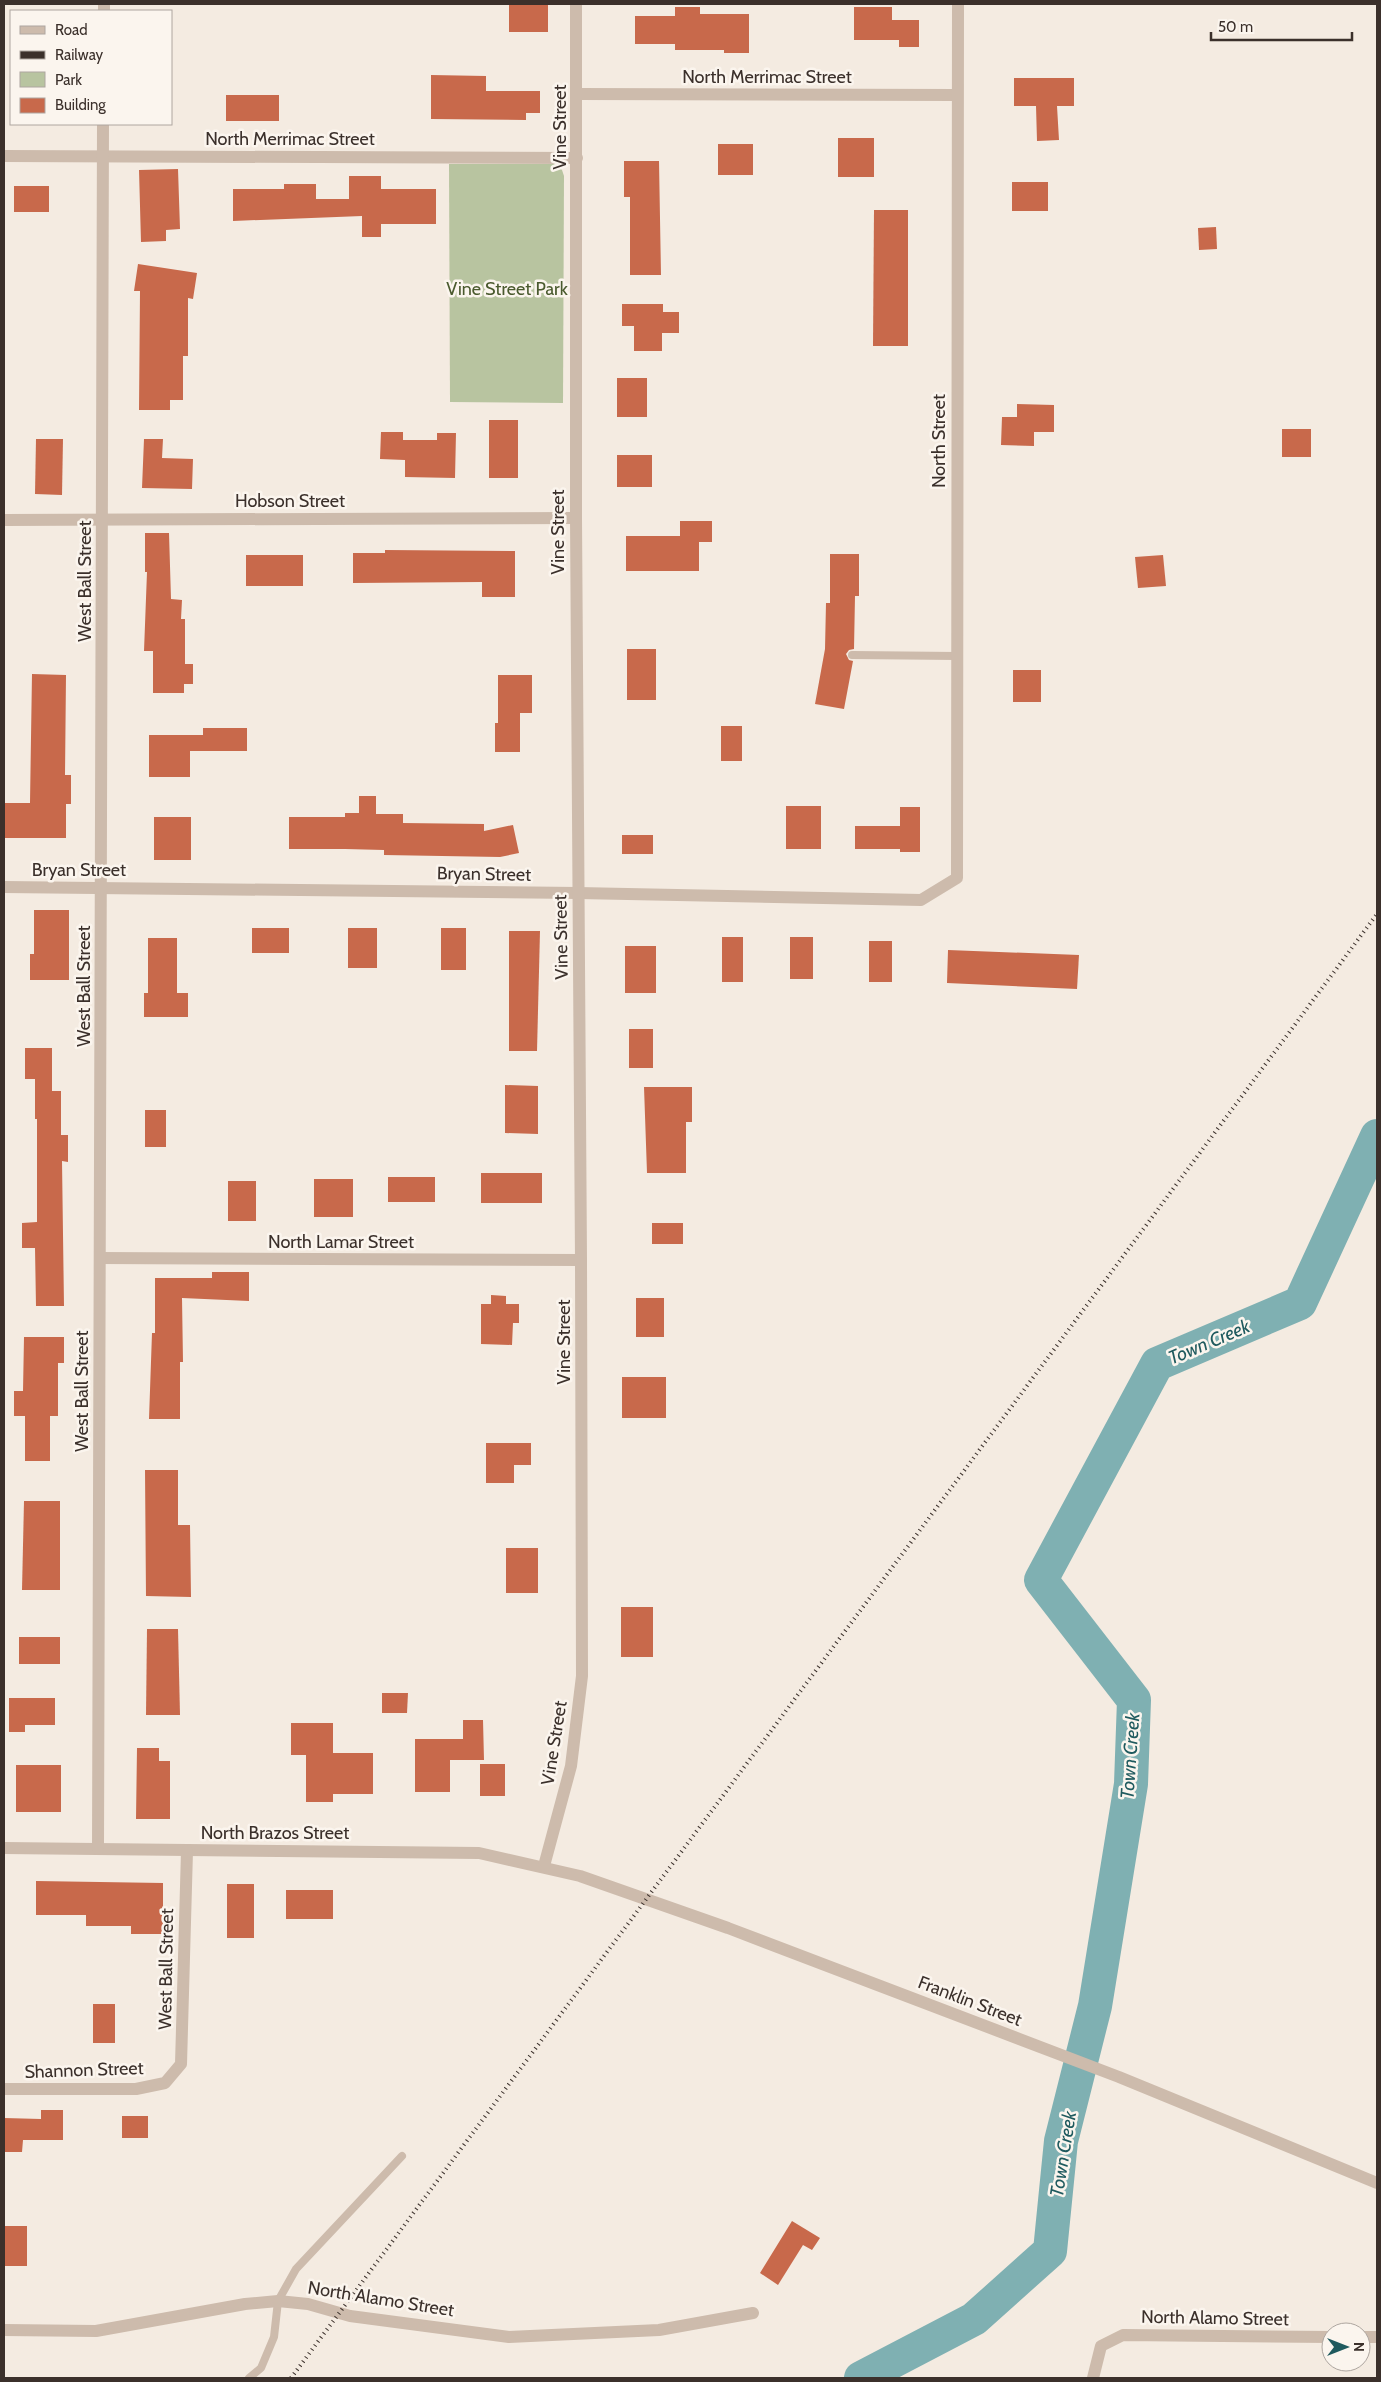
<svg xmlns="http://www.w3.org/2000/svg" width="1381" height="2382" font-family="Cabin,sans-serif">
<style>
.green{fill:#b8c4a0}
.lines{fill:none;stroke-linecap:round;stroke-linejoin:round}
.river{stroke:#7fb0b2;stroke-width:34}
.building{fill:#c8694b}
.service{stroke:#cdbbac;stroke-width:8}
.minor{stroke:#cdbbac;stroke-width:12}
.rail{stroke:#3b302b;stroke-width:4;stroke-dasharray:1 4;stroke-linecap:butt}
.labels{text-anchor:middle;dominant-baseline:central;stroke-width:5;stroke-linejoin:round;paint-order:stroke}
.street-label{font-size:18px;fill:#3b302b;stroke:#fbf5ee}
.park-label{font-size:18px;fill:#4a5a2e;stroke:#fbf5ee}
.water-label{font-size:19px;font-style:italic;fill:#1f5a5e;stroke:#fbf5ee}
</style>
<rect width="100%" height="100%" fill="#f4ebe1"/>
<polygon class="green" points="449,164 554,164 562,170 564,176 563,403 450,402"/>
<g class="lines">
<polyline class="river" points="861,2378 974,2319 1050,2251 1061,2141 1095,2006 1131,1784 1134,1700 1041,1580 1157,1364 1300,1303 1377,1136"/>
</g>
<g class="building">
<rect x="509" y="4" width="39" height="28"/>
<polygon points="675,7 700,7 700,14 749,14 749,53 724,53 724,50 675,50 675,44 635,44 635,16 675,16"/>
<polygon points="854,7 892,7 892,20 919,20 919,47 899,47 899,40 854,40"/>
<polygon points="431,75 486,76 486,91 540,91 540,113 526,113 526,120 431,119"/>
<polygon points="1014,78 1074,78 1074,106 1057,106 1059,140 1037,141 1036,106 1014,106"/>
<rect x="226" y="95" width="53" height="26"/>
<rect x="838" y="138" width="36" height="39"/>
<rect x="718" y="144" width="35" height="31"/>
<polygon points="624,161 659,161 661,275 630,275 630,197 624,197"/>
<polygon points="178,169 180,229 166,230 166,241 141,242 139,170"/>
<polygon points="349,176 381,176 381,189 436,189 436,224 381,224 381,237 362,237 362,216 233,221 233,189 284,189 284,184 316,184 316,199 349,199"/>
<rect x="1012" y="182" width="36" height="29"/>
<rect x="14" y="186" width="35" height="26"/>
<polygon points="874,210 908,210 908,346 873,346"/>
<polygon points="1216,227 1217,249 1199,250 1198,228"/>
<polygon points="138,264 197,273 193,299 188,298 188,356 183,356 183,400 170,400 170,410 139,410 140,291 134,291"/>
<polygon points="622,304 663,304 663,312 679,312 679,333 662,333 662,351 634,351 634,326 622,326"/>
<rect x="617" y="378" width="30" height="39"/>
<polygon points="1017,404 1054,405 1054,432 1034,432 1034,446 1001,445 1002,417 1017,417"/>
<rect x="489" y="420" width="29" height="58"/>
<rect x="1282" y="429" width="29" height="28"/>
<polygon points="381,432 403,432 403,440 437,440 437,433 456,433 455,478 405,477 405,460 380,459"/>
<polygon points="36,439 63,439 62,495 35,494"/>
<polygon points="144,439 163,439 162,458 193,459 192,489 142,488"/>
<rect x="617" y="455" width="35" height="32"/>
<polygon points="680,521 712,521 712,542 699,542 699,571 626,571 626,536 680,536"/>
<polygon points="145,533 169,533 171,599 182,600 181,619 185,619 185,664 193,664 193,684 184,684 184,693 153,693 153,651 144,651 147,572 145,572"/>
<polygon points="385,550 515,551 515,597 482,597 482,582 353,583 353,553 385,553"/>
<polygon points="830,554 859,554 859,596 855,596 854,649 849,650 846,654 849,660 853,661 844,709 815,704 825,649 826,603 830,603"/>
<rect x="246" y="555" width="57" height="31"/>
<polygon points="1163,555 1166,586 1138,588 1135,557"/>
<rect x="627" y="649" width="29" height="51"/>
<rect x="1013" y="670" width="28" height="32"/>
<polygon points="32,674 66,675 65,775 71,775 71,804 66,804 66,838 4,838 4,803 30,803"/>
<polygon points="498,675 532,675 532,713 520,713 520,752 495,752 495,723 498,723"/>
<rect x="721" y="726" width="21" height="35"/>
<polygon points="203,728 247,728 247,751 190,751 190,777 149,777 149,735 203,735"/>
<polygon points="359,796 376,796 376,814 403,814 403,823 484,824 484,831 513,825 519,853 500,857 384,855 384,850 345,849 289,849 289,817 345,817 345,813 359,813"/>
<rect x="786" y="806" width="35" height="43"/>
<polygon points="900,807 920,807 920,852 900,852 900,849 855,849 855,826 900,826"/>
<rect x="154" y="817" width="37" height="43"/>
<rect x="622" y="835" width="31" height="19"/>
<polygon points="34,910 69,910 69,980 30,980 30,954 34,954"/>
<rect x="252" y="928" width="37" height="25"/>
<rect x="348" y="928" width="29" height="40"/>
<rect x="441" y="928" width="25" height="42"/>
<polygon points="509,931 540,931 537,1051 509,1051"/>
<rect x="722" y="937" width="21" height="45"/>
<rect x="790" y="937" width="23" height="42"/>
<polygon points="148,938 177,938 177,993 188,993 188,1017 144,1017 144,993 148,993"/>
<rect x="869" y="941" width="23" height="41"/>
<rect x="625" y="946" width="31" height="47"/>
<polygon points="948,950 1079,955 1077,989 947,983"/>
<rect x="629" y="1029" width="24" height="39"/>
<polygon points="25,1048 52,1048 52,1091 61,1091 61,1135 68,1135 68,1162 62,1161 64,1306 36,1306 35,1248 22,1248 22,1223 37,1222 37,1119 35,1119 35,1079 25,1079"/>
<polygon points="505,1085 538,1086 538,1134 505,1133"/>
<polygon points="644,1087 692,1087 692,1122 686,1122 686,1173 647,1173"/>
<rect x="145" y="1110" width="21" height="37"/>
<rect x="481" y="1173" width="61" height="30"/>
<rect x="388" y="1177" width="47" height="25"/>
<rect x="314" y="1179" width="39" height="38"/>
<rect x="228" y="1181" width="28" height="40"/>
<rect x="652" y="1223" width="31" height="21"/>
<polygon points="212,1272 249,1272 249,1301 182,1298 183,1362 180,1362 180,1419 149,1419 152,1333 155,1333 155,1278 212,1278"/>
<polygon points="491,1295 506,1296 506,1304 519,1304 519,1323 513,1323 512,1345 481,1344 481,1304 491,1304"/>
<rect x="636" y="1298" width="28" height="39"/>
<polygon points="24,1337 64,1337 64,1363 58,1363 58,1416 50,1416 50,1461 25,1461 25,1416 14,1416 14,1391 23,1391"/>
<rect x="622" y="1377" width="44" height="41"/>
<polygon points="486,1443 531,1443 531,1465 514,1465 514,1483 486,1483"/>
<polygon points="145,1470 178,1470 178,1525 190,1525 191,1597 146,1596"/>
<polygon points="24,1501 60,1501 60,1590 22,1590"/>
<rect x="506" y="1548" width="32" height="45"/>
<rect x="621" y="1607" width="32" height="50"/>
<polygon points="147,1629 178,1629 180,1715 146,1715"/>
<rect x="19" y="1637" width="41" height="27"/>
<polygon points="382,1693 408,1693 407,1713 382,1713"/>
<polygon points="9,1698 55,1698 55,1725 25,1725 25,1732 9,1732"/>
<polygon points="463,1720 483,1720 484,1760 450,1760 450,1792 415,1792 415,1739 463,1739"/>
<polygon points="291,1723 333,1723 333,1753 373,1753 373,1794 333,1794 333,1802 306,1802 306,1755 291,1755"/>
<polygon points="137,1748 159,1748 159,1761 170,1761 170,1819 136,1819"/>
<rect x="480" y="1764" width="25" height="32"/>
<rect x="16" y="1765" width="45" height="47"/>
<polygon points="36,1881 163,1883 163,1934 131,1934 131,1926 86,1926 86,1915 36,1915"/>
<rect x="227" y="1884" width="27" height="54"/>
<rect x="286" y="1890" width="47" height="29"/>
<rect x="93" y="2004" width="22" height="39"/>
<polygon points="41,2110 63,2110 63,2140 23,2140 22,2152 4,2152 4,2118 41,2119"/>
<rect x="122" y="2116" width="26" height="22"/>
<polygon points="792,2221 820,2238 812,2250 803,2245 778,2285 760,2273"/>
<rect x="4" y="2226" width="23" height="40"/>
</g>
<g class="lines">
<g class="service">
<polyline points="852,655 957,656"/>
<polyline points="249,2378 261,2368 274,2337 278,2301 296,2269 402,2156"/>
</g>
<g class="minor">
<polyline points="104,11 104,4"/>
<polyline points="578,94 956,95"/>
<polyline points="4,156 577,158"/>
<polyline points="4,520 576,518"/>
<polyline points="4,887 578,893 921,900 957,878 958,4"/>
<polyline points="100,1258 581,1260"/>
<polyline points="4,1848 479,1853 580,1876 728,1928 1119,2077 1377,2183"/>
<polyline points="98,1849 103,124"/>
<polyline points="544,1866 571,1766 582,1676 581,1260 576,518 576,4"/>
<polyline points="4,2089 136,2089 165,2083 181,2064 187,1851"/>
<polyline points="4,2330 96,2331 245,2304 278,2301 308,2304 350,2316 509,2337 659,2330 753,2313"/>
<polyline points="1361,2337 1377,2337"/>
<polyline points="1093,2378 1101,2346 1123,2335 1331,2337"/>
</g>
<polyline class="rail" points="291,2378 1377,914"/>
</g>
<g class="labels">
<g class="street-label">
<text x="767" y="77">North Merrimac Street</text>
<text transform="translate(560 127) rotate(-90)">Vine Street</text>
<text x="290" y="139">North Merrimac Street</text>
<text transform="translate(939 441) rotate(-90)">North Street</text>
<text x="290" y="501">Hobson Street</text>
<text transform="translate(558 532) rotate(-90)">Vine Street</text>
<text transform="translate(85 581) rotate(-90)">West Ball Street</text>
<text x="79" y="870">Bryan Street</text>
<text transform="translate(484 874) rotate(1)">Bryan Street</text>
<text transform="translate(561 937) rotate(-91)">Vine Street</text>
<text transform="translate(84 986) rotate(-90)">West Ball Street</text>
<text x="341" y="1242">North Lamar Street</text>
<text transform="translate(564 1342) rotate(-90)">Vine Street</text>
<text transform="translate(82 1391) rotate(-90)">West Ball Street</text>
<text transform="translate(554 1743) rotate(-81)">Vine Street</text>
<text x="275" y="1833">North Brazos Street</text>
<text transform="translate(166 1969) rotate(-89)">West Ball Street</text>
<text transform="translate(970 2001) rotate(21)">Franklin Street</text>
<text transform="translate(84 2070) rotate(-2)">Shannon Street</text>
<text transform="translate(381 2299) rotate(9)">North Alamo Street</text>
<text transform="translate(1215 2318) rotate(1)">North Alamo Street</text>
</g>
<g class="park-label">
<text x="507" y="289">Vine Street Park</text>
</g>
<g class="water-label">
<text transform="translate(1209 1342) rotate(-23)">Town Creek</text>
<text transform="translate(1130 1756) rotate(-86)">Town Creek</text>
<text transform="translate(1063 2154) rotate(-81)">Town Creek</text>
</g>
</g>
<rect width="1381" height="2382" fill="none" stroke="#3b302b" stroke-width="10"/>
<rect x="10" y="10" width="162" height="115" fill="#fbf5ee" stroke="#aea6a0"/>
<rect x="20" y="26" width="25" height="8" fill="#cdbbac" stroke="#aea6a0"/>
<text x="55" y="35" font-size="15" fill="#3b302b">Road</text>
<rect x="20" y="51" width="25" height="8" fill="#3b302b" stroke="#aea6a0"/>
<text x="55" y="60" font-size="15" fill="#3b302b">Railway</text>
<rect x="20" y="72" width="25" height="15" fill="#b8c4a0" stroke="#aea6a0"/>
<text x="55" y="85" font-size="15" fill="#3b302b">Park</text>
<rect x="20" y="98" width="25" height="15" fill="#c8694b" stroke="#aea6a0"/>
<text x="55" y="110" font-size="15" fill="#3b302b">Building</text>
<g transform="translate(1346 2347) rotate(90)"><circle r="24" fill="#fbf5ee" stroke="#aea6a0"/>
<path d="M0-4L9 19L0 12L-9 19Z" fill="#1f5a5e"/>
<text y="-8" font-size="14" font-weight="bold" text-anchor="middle" fill="#3b302b">N</text>
</g>
<path d="M1211 32v8h141v-8" fill="none" stroke="#3b302b" stroke-width="2.5"/>
<text x="1218" y="32" font-size="15" fill="#3b302b" stroke="#fbf5ee" stroke-width="4" paint-order="stroke">50 m</text>
</svg>
